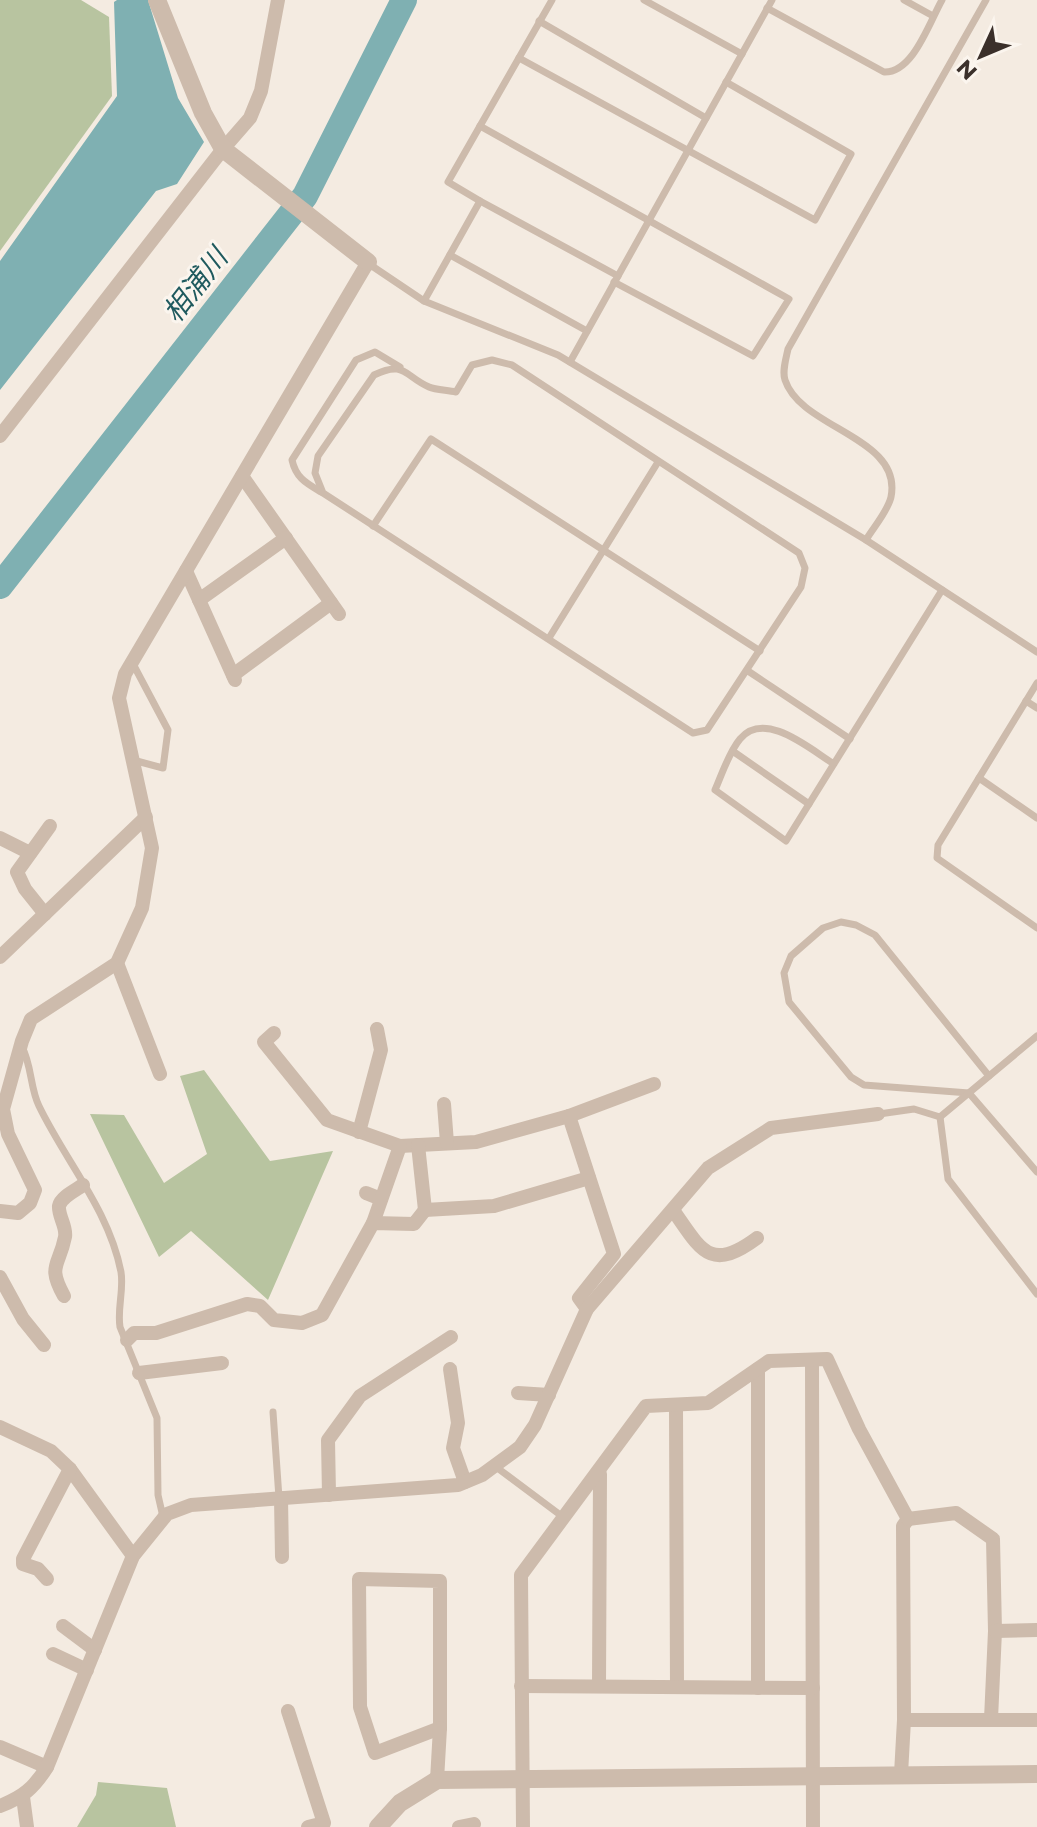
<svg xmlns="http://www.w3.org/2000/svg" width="1037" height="1827" font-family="Montserrat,'Noto Sans JP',sans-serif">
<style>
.green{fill:#b8c4a0}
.water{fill:#7fb0b2}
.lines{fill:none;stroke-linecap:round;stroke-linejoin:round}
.river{stroke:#7fb0b2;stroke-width:26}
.service{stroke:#cdbbac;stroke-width:7}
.minor{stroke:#cdbbac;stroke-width:14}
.tertiary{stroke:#cdbbac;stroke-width:18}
.labels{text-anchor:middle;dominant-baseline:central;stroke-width:6;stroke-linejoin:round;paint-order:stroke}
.water-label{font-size:28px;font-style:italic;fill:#1f5a5e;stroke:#fbf5ee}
</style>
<rect width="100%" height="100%" fill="#f4ebe1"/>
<g class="green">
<polygon points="0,0 81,0 109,17 112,96 0,251"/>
<polygon points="204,1070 270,1161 333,1151 268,1300 191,1231 159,1257 90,1114 124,1115 164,1183 207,1154 180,1076"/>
<polygon points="98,1782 167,1788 176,1827 77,1827 96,1795"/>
</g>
<polygon class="water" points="117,0 148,0 178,98 204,142 177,184 156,191 0,390 0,261 117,96 114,2"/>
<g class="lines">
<polyline class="river" points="0,586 305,196 404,0"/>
<g class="service">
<polyline points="644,0 742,54"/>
<polyline points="904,0 933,16"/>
<path d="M767,8L884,72C913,73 929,23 942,0"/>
<polyline points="539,21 706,118"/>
<polyline points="519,58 815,220 851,154 726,82"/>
<polyline points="480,126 789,299 753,356 614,282"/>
<polyline points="480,201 448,182 552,0"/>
<polyline points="450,255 587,331"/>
<polyline points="369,264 424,301 558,355 866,540 1037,652"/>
<polyline points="424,301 480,201 618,276"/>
<path d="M492,360L512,365L799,553L805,568L801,587L707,730L693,733L323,493L315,473L318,456L374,375C405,360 404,376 429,387C436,390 447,390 456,392L472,365Z"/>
<polyline points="570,362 772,0"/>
<path d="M321,492C306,483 296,478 292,460L356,360L375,352L400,367"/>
<polyline points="373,526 431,439 760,651"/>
<path d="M866,540C873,528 888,511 891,497C903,437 801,429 785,380C782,371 786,359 788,349L986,0"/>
<polyline points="549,638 658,462"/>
<polyline points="132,662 168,730 163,768 133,760"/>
<polyline points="748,671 850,739"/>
<polyline points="1037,683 938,845 937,858 1037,928"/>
<polyline points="1026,701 1037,708"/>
<polyline points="734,752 809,804"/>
<path d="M834,764C811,750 765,709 740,739C729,752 722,774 715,790L786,841L942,590"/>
<polyline points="979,778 1037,818"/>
<path d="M22,1047C32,1066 30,1088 39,1106C66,1162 109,1210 121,1272C124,1290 117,1309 120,1327L157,1418L158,1495L163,1517"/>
<polyline points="989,1076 875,935 856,925 841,922 823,928 791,956 784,973 789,1002 851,1077 864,1085 969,1093 1037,1172"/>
<polyline points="879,1114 914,1109 940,1117 1037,1036"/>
<polyline points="940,1117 948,1179 1037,1294"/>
<polyline points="273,1412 279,1498"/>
<polyline points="496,1467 563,1517"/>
</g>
<g class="minor">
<polyline points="0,436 223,149 250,118 261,91 278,0"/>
<polyline points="242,476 339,614"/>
<polyline points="186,571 235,680"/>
<polyline points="199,600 286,538"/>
<polyline points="233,675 331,603"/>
<polyline points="0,838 30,853"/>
<polyline points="45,914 25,889 17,872 50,826"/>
<polyline points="0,957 146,817"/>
<polyline points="117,963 160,1074"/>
<polyline points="274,1033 264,1042 327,1120 400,1146 476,1142 569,1116"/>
<polyline points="444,1104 447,1143"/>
<polyline points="359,1132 381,1050 377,1029"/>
<polyline points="418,1145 425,1210 494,1206 589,1178"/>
<polyline points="366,1193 381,1199"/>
<path d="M673,1210C701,1250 710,1273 757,1238"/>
<polyline points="0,1211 18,1213 30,1203 35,1190 8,1134 3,1109 22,1041 31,1019 117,963 142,908 152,848 119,698 125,674 368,262"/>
<polyline points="373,1223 400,1146"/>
<polyline points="0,1277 23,1319 44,1345"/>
<path d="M64,1296C47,1265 59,1267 65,1237C67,1227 58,1216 59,1206C61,1197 76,1190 83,1185"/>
<polyline points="587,1309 579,1298 614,1254 569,1116 654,1084"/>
<polyline points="127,1340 134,1333 156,1333 247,1304 260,1306 274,1320 302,1323 322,1315 373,1223 414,1224 425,1210"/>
<polyline points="812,1360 813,1827"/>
<polyline points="450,1369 458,1423 453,1448 465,1482"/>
<polyline points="139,1373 222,1363"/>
<polyline points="518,1393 549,1395"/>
<polyline points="676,1407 677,1687"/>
<polyline points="0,1427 51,1451 70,1469 133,1556"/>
<polyline points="329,1495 328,1440 360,1396 451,1337"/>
<polyline points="281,1498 282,1557"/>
<polyline points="908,1519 956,1513 993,1539 995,1631 991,1719"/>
<polyline points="47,1579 38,1569 23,1564 23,1559 70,1469"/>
<polygon points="359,1579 440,1581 440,1728 375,1753 360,1707"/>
<polyline points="63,1626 95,1650"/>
<polyline points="995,1631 1037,1630"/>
<polyline points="53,1654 87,1670"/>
<polyline points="599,1685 600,1474"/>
<polyline points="521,1686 813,1688"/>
<polyline points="758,1688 758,1369"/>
<polyline points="288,1711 324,1823 308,1827"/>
<polyline points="904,1720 1037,1720"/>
<polyline points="0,1747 47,1767"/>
<polyline points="901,1774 904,1720 903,1526 908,1519"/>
<polyline points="437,1780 440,1728"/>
<polyline points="23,1797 27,1827"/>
<path d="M0,1806C23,1797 34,1788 47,1767L133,1556L167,1514L191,1505L458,1485L482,1475L520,1447L535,1425L587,1309L708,1168L771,1128L878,1114"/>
<polyline points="459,1827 474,1824"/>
<polyline points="523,1827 521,1575 646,1406 708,1403 769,1361 827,1359 859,1429 908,1519"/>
</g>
<g class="tertiary">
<polyline points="157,0 203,113 223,149 368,262"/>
<polyline points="378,1827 400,1803 437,1780 1037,1774"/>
</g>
</g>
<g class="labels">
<g class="water-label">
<text transform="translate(195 285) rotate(-52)">相浦川</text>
</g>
</g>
<g transform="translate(981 56) rotate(226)" stroke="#fbf5ee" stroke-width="6" paint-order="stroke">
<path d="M0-6L14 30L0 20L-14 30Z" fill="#3b302b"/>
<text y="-12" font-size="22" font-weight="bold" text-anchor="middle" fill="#3b302b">N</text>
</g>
</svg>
